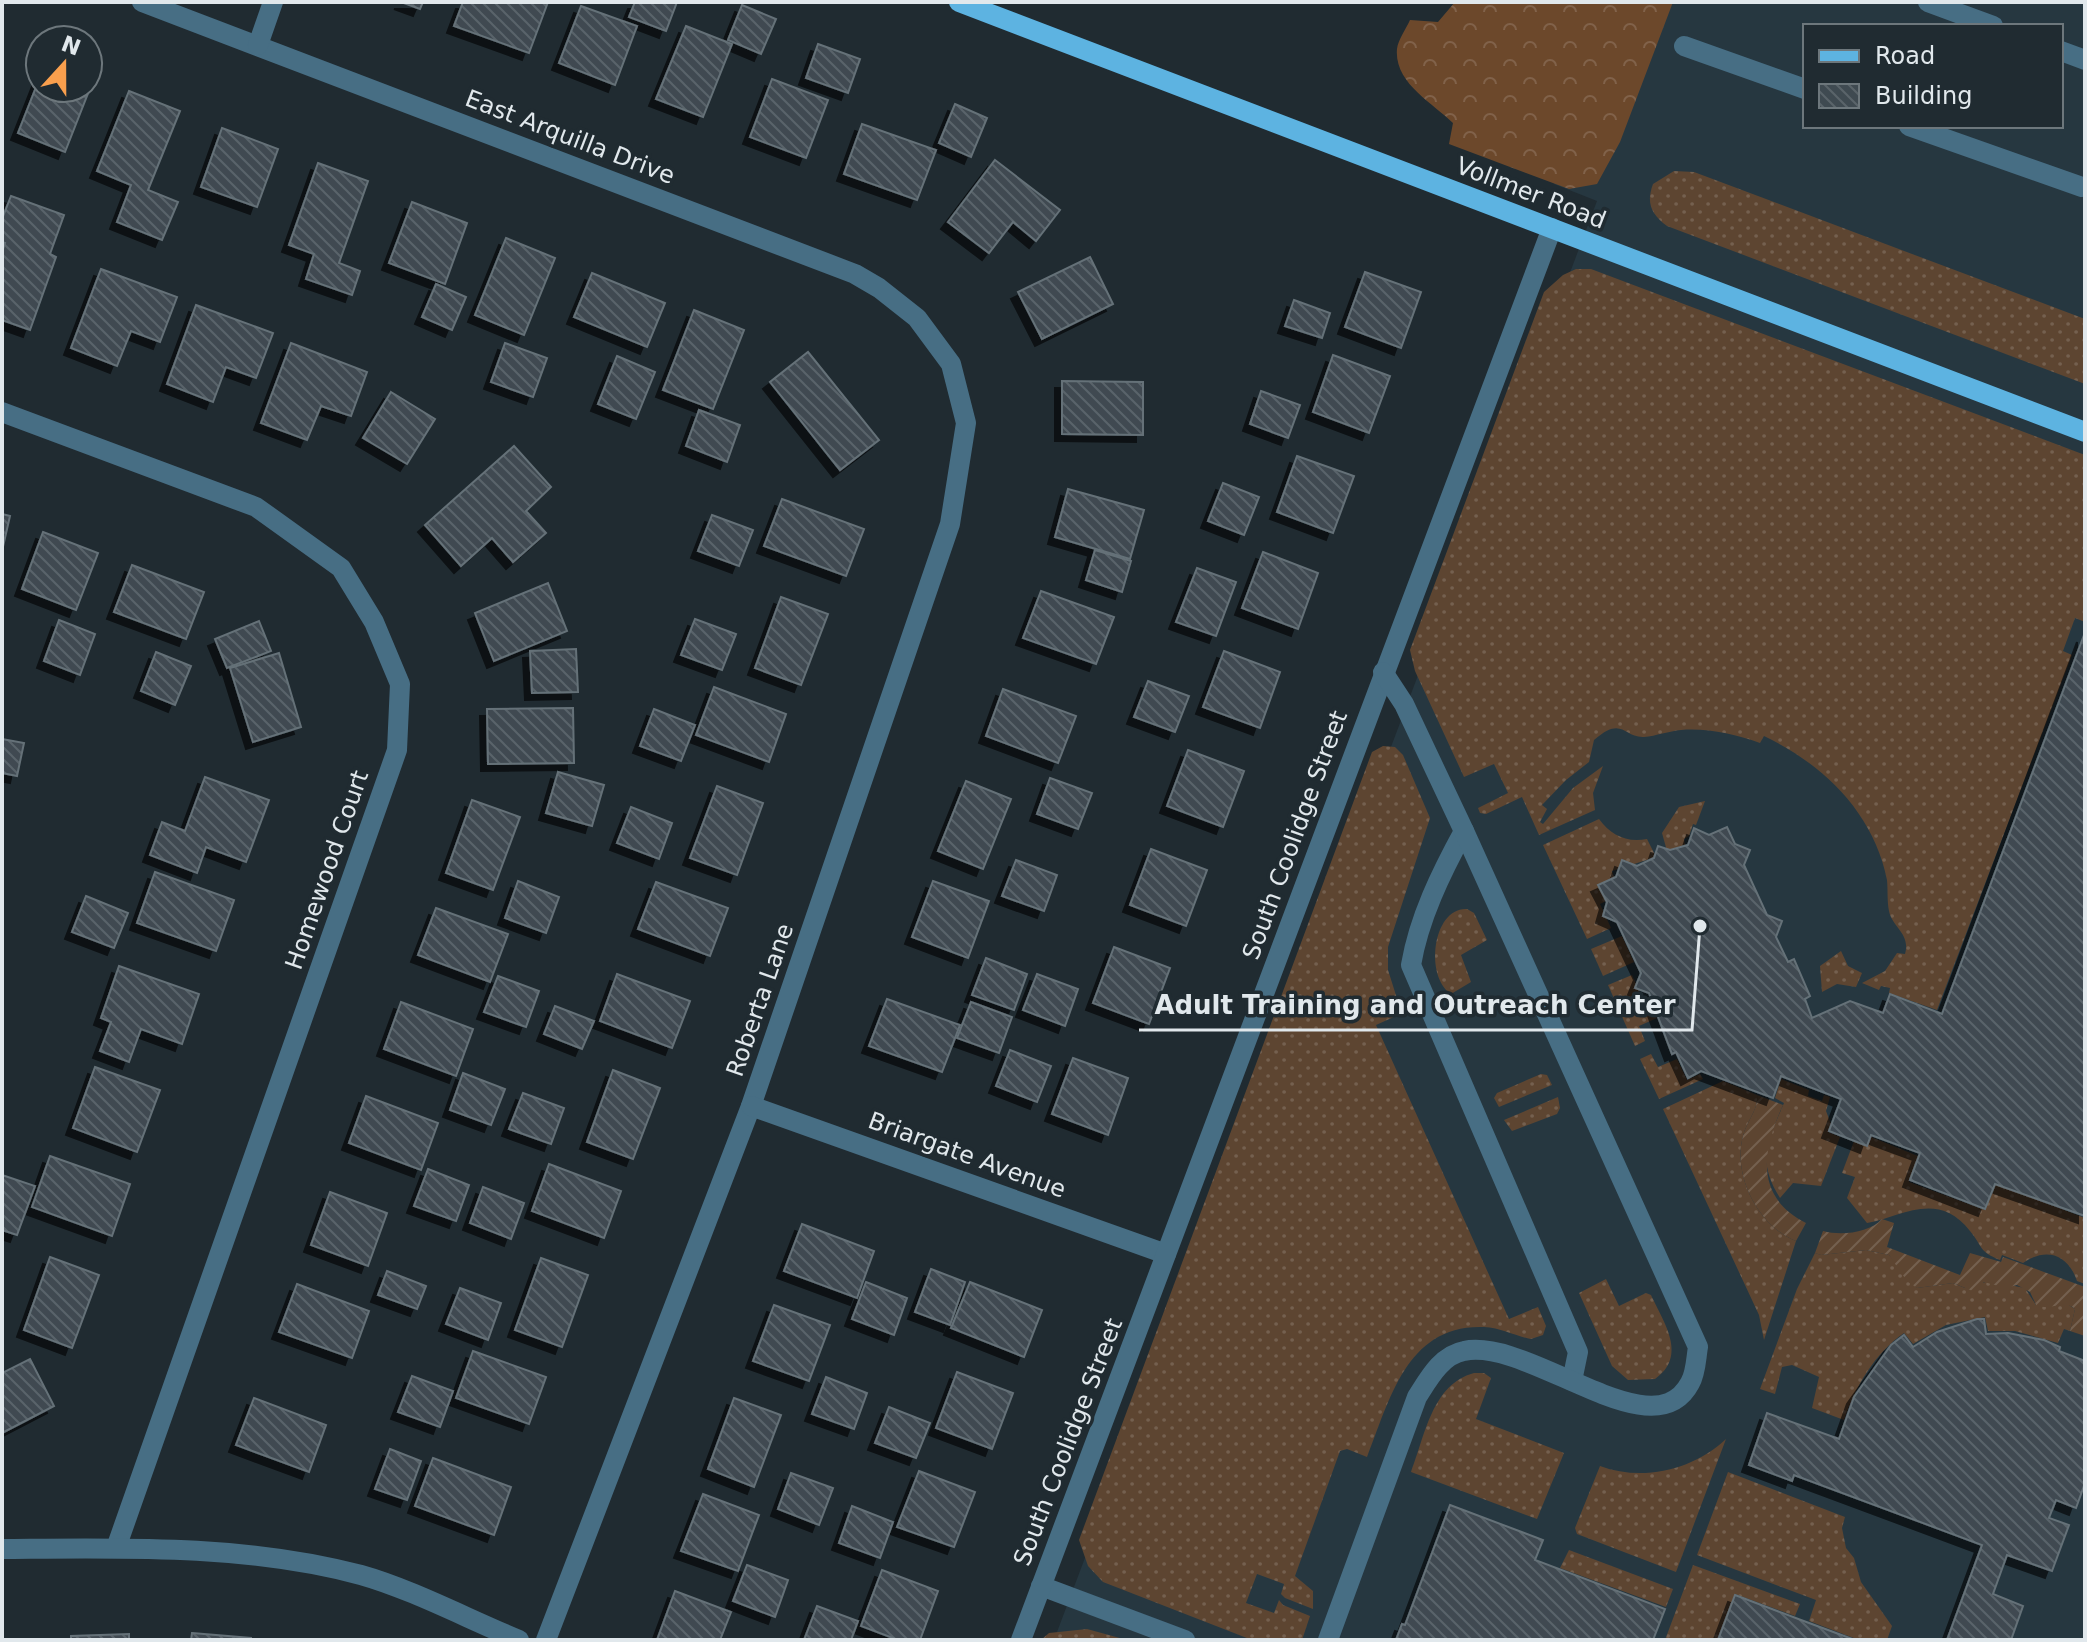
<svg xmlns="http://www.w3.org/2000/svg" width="2087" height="1642" font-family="'DejaVu Sans',sans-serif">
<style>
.built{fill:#263740;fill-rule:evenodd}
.grass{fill:url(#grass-dots)}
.forest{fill:url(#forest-crowns)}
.garden{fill:url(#garden-furrows)}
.building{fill:url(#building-back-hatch);stroke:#657178;stroke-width:2;filter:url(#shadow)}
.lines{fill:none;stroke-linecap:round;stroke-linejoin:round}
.minor{stroke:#476e84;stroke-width:20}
.major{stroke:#5db3e1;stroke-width:20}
.labels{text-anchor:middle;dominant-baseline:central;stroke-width:7;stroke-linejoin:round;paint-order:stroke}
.street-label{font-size:24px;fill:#e1e8ec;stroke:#202b31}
.leader{fill:none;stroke:#e1e8ec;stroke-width:3}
.callout-dot{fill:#e1e8ec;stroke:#202b31;stroke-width:3}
.callout-label{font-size:26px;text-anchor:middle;font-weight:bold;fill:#e1e8ec;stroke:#202b31;stroke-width:7;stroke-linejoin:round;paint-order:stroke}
</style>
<defs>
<pattern id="grass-dots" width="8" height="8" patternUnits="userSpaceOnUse" patternTransform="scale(2)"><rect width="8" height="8" fill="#5d4531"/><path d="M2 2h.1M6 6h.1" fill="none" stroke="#74604f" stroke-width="1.8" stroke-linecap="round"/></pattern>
<pattern id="forest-crowns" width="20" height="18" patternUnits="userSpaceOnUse" patternTransform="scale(2)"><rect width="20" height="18" fill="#6c482b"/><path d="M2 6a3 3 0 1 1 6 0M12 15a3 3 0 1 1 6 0" fill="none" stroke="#81624a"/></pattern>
<pattern id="garden-furrows" width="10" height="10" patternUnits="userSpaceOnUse" patternTransform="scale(2)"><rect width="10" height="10" fill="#5d4531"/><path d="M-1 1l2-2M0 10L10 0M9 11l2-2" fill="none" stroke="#74604f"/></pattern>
<pattern id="building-back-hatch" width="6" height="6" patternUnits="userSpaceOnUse" patternTransform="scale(2)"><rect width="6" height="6" fill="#3f4a51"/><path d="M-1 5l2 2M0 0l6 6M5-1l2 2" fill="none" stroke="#5a646a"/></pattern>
<filter id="shadow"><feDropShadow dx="-7" dy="7" stdDeviation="0" flood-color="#0009"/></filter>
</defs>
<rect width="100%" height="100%" fill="#202b31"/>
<path class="built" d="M1624,2H2085V1640H1054L1597,201L1554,184ZM1805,26H2061V126H1805Z"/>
<g class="grass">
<path d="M1674,171L1694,172L2085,319V384L1667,226C1651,214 1646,203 1653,184Z"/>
<path d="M1576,269H1591L2085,455V622L2075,618L2063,651L2072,655L1937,1010L1889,993L1890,988L1881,986L1879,990L1862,983L1885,971L1897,953L1905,954C1911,934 1892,927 1889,911C1887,901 1888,890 1887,880C1874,813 1823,764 1764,736L1760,743C1734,734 1708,728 1681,730C1669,731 1656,736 1644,737C1623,738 1623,715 1594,740L1589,762L1566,780L1542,805L1547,809L1540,822L1543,824L1573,788L1603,766L1593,793L1595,810L1539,835L1522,797L1486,814L1480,813L1478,808L1508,793L1494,764L1464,777L1415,671L1410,650L1544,292L1563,275Z"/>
<path d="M1383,746L1395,747L1403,755L1430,818L1388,947V970L1400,1008L1396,1016L1376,1025L1509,1319L1538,1307L1546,1326L1543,1335L1531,1339C1515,1336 1502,1328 1484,1327C1407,1324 1390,1399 1367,1457L1347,1449L1340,1451L1295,1576L1313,1591V1609L1285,1598L1281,1594L1284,1584L1257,1574L1246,1603L1274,1613L1279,1600L1283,1605L1310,1616L1302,1640H1252L1103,1582L1088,1566L1079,1540L1372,752Z"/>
<polygon points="1705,801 1696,825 1693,824 1689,836 1684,839 1685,845 1667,851 1662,833 1679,807"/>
<path d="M1599,819C1611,835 1626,843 1647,839L1656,857L1612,871L1614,877L1598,885L1606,901L1600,904L1611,928L1587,939L1543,845Z"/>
<path d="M1467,909L1474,913L1487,940L1461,955L1471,982L1451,994C1424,976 1433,907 1467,909Z"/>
<polygon points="1622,936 1634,962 1603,976 1591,949"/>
<polygon points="1841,951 1848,966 1862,973 1856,987 1837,984 1822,992 1820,966"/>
<polygon points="1632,975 1643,999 1649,997 1657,1018 1639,1026 1645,1041 1635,1046 1608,985"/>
<polygon points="1651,1054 1658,1067 1677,1059 1687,1080 1700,1074 1703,1079 1659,1099 1640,1059"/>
<polygon points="1541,1074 1547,1075 1552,1085 1499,1107 1494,1098 1497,1093"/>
<path d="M1781,1079L1809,1090L1808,1096L1822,1101L1824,1095L1830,1097L1826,1111L1831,1124L1828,1132L1840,1137L1821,1186L1793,1183L1780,1198C1756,1160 1768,1141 1784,1103L1775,1098Z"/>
<path d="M1723,1081L1757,1095C1759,1109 1746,1122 1743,1136C1732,1176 1759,1227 1796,1241L1764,1340L1759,1315L1663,1109Z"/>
<polygon points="1558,1097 1560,1108 1557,1114 1512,1131 1504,1120"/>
<path d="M1871,1137L1918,1156L1909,1182L1985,1210L1996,1184L2085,1218V1284L2077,1281C2068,1254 2046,1247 2023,1263L2002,1255L2000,1260C1978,1251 1984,1248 1970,1231C1937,1189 1900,1218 1867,1223L1847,1198L1855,1177L1842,1173L1854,1141L1867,1146Z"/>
<path d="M1866,1250L1889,1255L1917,1288L1953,1283L1965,1288L1989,1281L2025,1288L2036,1305L2066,1303L2075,1309L2070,1331L2064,1329L2058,1343L2015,1331H1988L1985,1317L1946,1325L1913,1344L1904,1333C1874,1354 1856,1386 1844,1420L1812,1408L1819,1377L1792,1365L1782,1367L1775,1394L1760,1389L1797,1289L1815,1253L1821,1255Z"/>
<path d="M1606,1279L1619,1306L1646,1293L1651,1295C1664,1323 1688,1356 1655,1379L1628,1380L1612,1366L1579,1293Z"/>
<path d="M1474,1373H1484L1491,1378L1476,1419L1564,1453L1537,1519L1411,1472C1425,1436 1432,1384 1474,1373Z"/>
<path d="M1726,1439L1676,1572L1577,1534L1575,1528L1600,1466C1643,1482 1693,1470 1726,1439Z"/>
<polygon points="1728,1472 1845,1517 1842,1528 1846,1548 1854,1558 1861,1582 1892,1626 1887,1640 1859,1640 1809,1621 1816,1600 1697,1555"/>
<polygon points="1569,1550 1673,1589 1666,1607 1560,1568"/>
<polygon points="1693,1565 1800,1604 1795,1616 1735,1594 1717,1640 1665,1640"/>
<polygon points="1087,1629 1127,1640 1041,1640 1049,1633"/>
</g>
<path class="forest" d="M1455,2H1673L1620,142L1597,184L1569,189L1449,144L1453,123C1433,103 1394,83 1397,49C1398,40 1406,29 1410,20L1438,22Z"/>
<g class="garden">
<path d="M1757,1095L1783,1105C1763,1149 1753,1196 1806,1223L1796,1241C1759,1227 1732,1176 1743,1136C1746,1122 1759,1109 1757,1095Z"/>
<path d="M1882,1219L1894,1223L1887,1247L1960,1275L1970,1253L2001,1262L2003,1257L2085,1287V1336L2070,1331L2075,1309C2062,1298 2054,1312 2036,1305L2030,1292L2017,1285L2006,1288L1984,1282L1975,1292L1953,1283L1917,1288L1907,1281L1889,1255L1866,1250L1821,1255L1815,1253L1823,1231C1841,1236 1869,1233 1882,1219Z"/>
</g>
<g class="building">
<polygon points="401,2 423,2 420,9"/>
<polygon points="463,2 548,2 529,53 454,26"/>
<polygon points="635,2 677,2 666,31 629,17"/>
<polygon points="742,5 776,19 761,54 728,40"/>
<polygon points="581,6 637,26 615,85 559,63"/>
<polygon points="686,26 732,44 703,117 656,99"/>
<polygon points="818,44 860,59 848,93 806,78"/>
<polygon points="88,76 94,78 65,152 18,133 40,77 40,88 88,88"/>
<polygon points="772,79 828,100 806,158 750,137"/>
<polygon points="129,91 180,111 148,190 178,202 162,240 117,222 131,185 97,171"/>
<polygon points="955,104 987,118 971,157 939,143"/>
<polygon points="862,124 936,150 917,200 844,174"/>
<polygon points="222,128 278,149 257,207 201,187"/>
<polygon points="995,160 1060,210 1036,241 1013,222 989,253 948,222"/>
<polygon points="318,163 368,181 339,263 360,271 352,295 306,279 314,254 289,245"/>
<polygon points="11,196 64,215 50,254 56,257 30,330 2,320 2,252 5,243 2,242 2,219"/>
<polygon points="412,202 467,223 445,284 389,263"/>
<polygon points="506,238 555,258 524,335 475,315"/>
<polygon points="1090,257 1113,304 1042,339 1018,292"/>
<polygon points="101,269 177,297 160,342 131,331 117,366 71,348"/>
<polygon points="1365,272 1421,292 1401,348 1345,327"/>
<polygon points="592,273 665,303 647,347 574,317"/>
<polygon points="436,284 466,297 452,330 422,317"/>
<polygon points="1294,300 1330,313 1322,338 1285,326"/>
<polygon points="196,305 273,333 256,378 226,367 213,402 167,384"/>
<polygon points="694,310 744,330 713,409 663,390"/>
<polygon points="291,343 367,372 351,416 321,406 307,440 261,423"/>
<polygon points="505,343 547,358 533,397 491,382"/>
<polygon points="808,352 879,440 840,470 770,382"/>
<polygon points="1333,355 1390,376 1369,433 1313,412"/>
<polygon points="617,356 655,372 636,419 598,404"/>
<polygon points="1062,381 1143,382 1143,435 1062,434"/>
<polygon points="1261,391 1300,405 1288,438 1250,424"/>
<polygon points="391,392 435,419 407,464 363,438"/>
<polygon points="699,410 740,425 727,462 686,446"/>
<polygon points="514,446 551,487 526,511 546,533 513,562 492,538 461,566 425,525"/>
<polygon points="1297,456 1354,476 1333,533 1277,512"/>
<polygon points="1223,483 1259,497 1244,535 1208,521"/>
<polygon points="1068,489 1144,510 1130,559 1055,537"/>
<polygon points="782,499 864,529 846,576 764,546"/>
<polygon points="2,514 10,516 2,551"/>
<polygon points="712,515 753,530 739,566 698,551"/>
<polygon points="43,532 98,553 76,610 22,589"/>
<polygon points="1095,550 1131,561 1122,592 1086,580"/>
<polygon points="1263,552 1318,573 1298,629 1242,608"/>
<polygon points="132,565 204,592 186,639 114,612"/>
<polygon points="1197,568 1236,582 1216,636 1176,622"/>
<polygon points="548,583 567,631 494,661 475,613"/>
<polygon points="1041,591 1114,617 1096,664 1023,638"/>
<polygon points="781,597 828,614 801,685 755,668"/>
<polygon points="695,619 736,634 722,670 681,655"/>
<polygon points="59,620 95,634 80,675 44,661"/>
<polygon points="259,621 271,651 227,668 215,639"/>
<polygon points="2084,635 2085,1216 1995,1184 1985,1209 1910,1180 1920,1153 1871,1135 1867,1146 1829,1131 1841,1099 1781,1076 1773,1098 1701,1071 1688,1078 1676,1052 1672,1054 1649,993 1635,988 1641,973 1617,922 1603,916 1607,902 1598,885 1616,877 1622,860 1637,866 1654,858 1658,846 1670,850 1688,845 1694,828 1709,835 1727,827 1735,844 1750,850 1744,865 1767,915 1782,921 1776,937 1788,962 1794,959 1810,996 1805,999 1812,1018 1850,1001 1883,1013 1890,994 1942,1014"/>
<polygon points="576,649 578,692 532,693 530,651"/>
<polygon points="1224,651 1280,672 1260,728 1203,707"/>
<polygon points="156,652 191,666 175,705 141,691"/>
<polygon points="279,653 301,727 253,742 230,668"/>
<polygon points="1148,681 1189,696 1175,732 1134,717"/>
<polygon points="714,687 786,714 769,762 696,735"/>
<polygon points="1003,689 1076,716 1058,763 986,736"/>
<polygon points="573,708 574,763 488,764 487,709"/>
<polygon points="654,709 695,725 681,761 640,746"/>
<polygon points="2,739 24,743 17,776 2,773"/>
<polygon points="1188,750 1244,771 1223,827 1167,806"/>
<polygon points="558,772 604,785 592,826 546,813"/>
<polygon points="205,777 269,800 246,862 206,847 197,873 150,855 162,822 185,831"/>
<polygon points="1050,778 1092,793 1078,829 1037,814"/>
<polygon points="966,781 1011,799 983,869 938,851"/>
<polygon points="717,786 763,803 737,875 690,858"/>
<polygon points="472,800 520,817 493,890 446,873"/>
<polygon points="631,807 672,823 659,859 617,843"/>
<polygon points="1151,849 1207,870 1186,926 1130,905"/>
<polygon points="1016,860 1057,875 1044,911 1002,896"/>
<polygon points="155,872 234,900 216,951 137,923"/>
<polygon points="518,881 559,897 546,933 505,918"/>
<polygon points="933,881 989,901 968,958 912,937"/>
<polygon points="656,882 728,908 710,956 638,929"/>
<polygon points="86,896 128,913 114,948 72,932"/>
<polygon points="436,908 508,934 490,982 418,955"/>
<polygon points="1114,947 1170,968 1149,1024 1093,1003"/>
<polygon points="986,958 1027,974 1014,1010 972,995"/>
<polygon points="119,966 199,994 182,1044 141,1029 129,1062 100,1051 111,1022 101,1018"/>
<polygon points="617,974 690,1001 672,1048 600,1021"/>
<polygon points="1037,974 1078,989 1065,1026 1023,1010"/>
<polygon points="498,976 539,991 526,1027 484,1012"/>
<polygon points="887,999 960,1025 942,1072 869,1046"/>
<polygon points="401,1002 473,1029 456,1076 384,1049"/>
<polygon points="971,1002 1012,1017 999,1053 957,1038"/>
<polygon points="555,1006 594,1021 582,1049 544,1034"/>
<polygon points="1010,1050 1051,1066 1037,1102 996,1086"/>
<polygon points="1073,1058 1128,1078 1108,1135 1052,1114"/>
<polygon points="95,1067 160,1090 137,1152 73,1128"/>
<polygon points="613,1070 660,1088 633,1159 587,1142"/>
<polygon points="463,1073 505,1089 491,1125 450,1110"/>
<polygon points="523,1093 564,1108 551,1144 509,1129"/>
<polygon points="366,1096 438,1123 421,1170 349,1143"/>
<polygon points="50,1156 130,1184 112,1236 32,1207"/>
<polygon points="549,1164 621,1191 604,1238 532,1211"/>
<polygon points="428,1169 469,1185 456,1221 414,1206"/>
<polygon points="2,1175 35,1186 17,1235 2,1230"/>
<polygon points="483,1187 524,1203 511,1239 470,1223"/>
<polygon points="330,1192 387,1213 368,1266 311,1245"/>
<polygon points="802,1224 874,1251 857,1298 784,1271"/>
<polygon points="50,1257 99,1275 72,1348 24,1330"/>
<polygon points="541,1258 588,1275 562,1347 515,1330"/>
<polygon points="931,1269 965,1282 950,1325 915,1312"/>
<polygon points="387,1271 426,1286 417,1309 378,1295"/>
<polygon points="866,1282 907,1298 894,1335 852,1319"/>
<polygon points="970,1282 1042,1310 1024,1357 951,1328"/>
<polygon points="297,1284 369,1311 352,1358 279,1332"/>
<polygon points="460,1288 501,1303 488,1340 446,1324"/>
<polygon points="774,1305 830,1325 809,1381 753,1361"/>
<polygon points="1977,1319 1984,1319 1986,1334 2008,1333 2044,1340 2060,1347 2059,1351 2085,1361 2085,1483 2076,1508 2056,1500 2049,1518 2069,1525 2052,1571 2007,1555 1993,1594 2023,1606 2011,1640 1947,1640 1982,1545 1794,1475 1792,1481 1749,1465 1767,1413 1839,1439 1854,1397 1891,1345 1904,1335 1913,1347 1937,1332"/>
<polygon points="473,1351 546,1377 529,1424 456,1398"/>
<polygon points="30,1359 54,1406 2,1433 2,1373"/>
<polygon points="957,1372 1013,1393 992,1449 936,1428"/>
<polygon points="412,1376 453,1391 440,1427 398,1412"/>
<polygon points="826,1377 867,1393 854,1429 812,1414"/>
<polygon points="254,1398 326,1425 309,1472 236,1445"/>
<polygon points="734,1398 781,1415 754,1487 708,1469"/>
<polygon points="889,1407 930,1423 916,1458 875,1443"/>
<polygon points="390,1449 421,1461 407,1500 375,1489"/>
<polygon points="433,1458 511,1487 494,1535 415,1506"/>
<polygon points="919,1471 975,1492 954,1547 897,1527"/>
<polygon points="791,1473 833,1488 819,1525 778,1509"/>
<polygon points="703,1494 759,1515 738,1571 681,1551"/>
<polygon points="1450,1505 1543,1540 1535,1560 1665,1609 1653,1640 1396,1640 1402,1624 1405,1625"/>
<polygon points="852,1506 893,1522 880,1558 839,1543"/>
<polygon points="747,1565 788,1580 775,1617 733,1601"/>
<polygon points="882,1570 938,1591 920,1640 898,1640 861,1626"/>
<polygon points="675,1591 731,1612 720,1640 657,1640"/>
<polygon points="1735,1595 1801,1620 1855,1640 1718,1640"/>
<polygon points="817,1606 858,1621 851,1640 804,1640"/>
<polygon points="192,1633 251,1638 251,1640 191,1640"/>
<polygon points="129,1634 129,1640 71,1640 71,1636"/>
</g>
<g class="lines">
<g class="minor">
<polyline points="142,2 855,274 879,288 917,318 951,364 966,423 950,524 751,1106 546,1640"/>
<polyline points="1928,2 1993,26"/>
<polyline points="258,45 273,2"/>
<polyline points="1684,46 1805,89"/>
<polyline points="2061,51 2085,60"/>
<polyline points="1909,126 2082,187"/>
<polyline points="2,412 256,507 341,568 374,622 400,684 397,750 116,1548"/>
<path d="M1464,831C1441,873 1419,918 1411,965L1578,1352L1572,1381"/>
<polyline points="751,1106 1166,1254"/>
<path d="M2,1549C122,1548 244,1544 361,1575C411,1589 470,1620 519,1640"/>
<polyline points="1041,1586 1185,1640"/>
<polyline points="1021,1640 1552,228"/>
<path d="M1328,1640L1417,1397C1428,1380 1441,1355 1464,1351C1529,1337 1653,1453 1690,1383C1696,1373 1696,1358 1698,1347L1464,831L1404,704L1383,672"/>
</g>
<polyline class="major" points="959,2 2085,432"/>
</g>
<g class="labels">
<g class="street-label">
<text transform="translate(570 137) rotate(21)">East Arquilla Drive</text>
<text transform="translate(1531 193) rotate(21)">Vollmer Road</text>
<text transform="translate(1295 835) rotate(-70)">South Coolidge Street</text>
<text transform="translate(327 870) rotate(-71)">Homewood Court</text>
<text transform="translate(760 1000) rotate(-71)">Roberta Lane</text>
<text transform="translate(967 1155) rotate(20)">Briargate Avenue</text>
<text transform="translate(1068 1442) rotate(-69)">South Coolidge Street</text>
</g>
</g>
<path class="leader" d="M1700 926L1692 1030H1139"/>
<circle class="callout-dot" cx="1700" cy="926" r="8"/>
<g class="callout-label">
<text x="1415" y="1014">Adult Training and Outreach Center</text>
</g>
<rect width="2087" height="1642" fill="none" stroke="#e1e8ec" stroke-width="8"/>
<rect x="1803" y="24" width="260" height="104" fill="#202b31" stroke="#6d777c" stroke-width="2"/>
<rect x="1819" y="50" width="40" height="12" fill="#5db3e1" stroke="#6d777c" stroke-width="2"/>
<text x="1875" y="64" font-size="24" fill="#e1e8ec">Road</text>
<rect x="1819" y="84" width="40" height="24" fill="url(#building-back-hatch)" stroke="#6d777c" stroke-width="2"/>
<text x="1875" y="104" font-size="24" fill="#e1e8ec">Building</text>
<g transform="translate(64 64) rotate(21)"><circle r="38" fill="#202b31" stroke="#6d777c" stroke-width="2"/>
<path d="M0-6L14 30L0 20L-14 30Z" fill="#f99f4d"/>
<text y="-12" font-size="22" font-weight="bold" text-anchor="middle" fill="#e1e8ec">N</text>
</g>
</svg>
